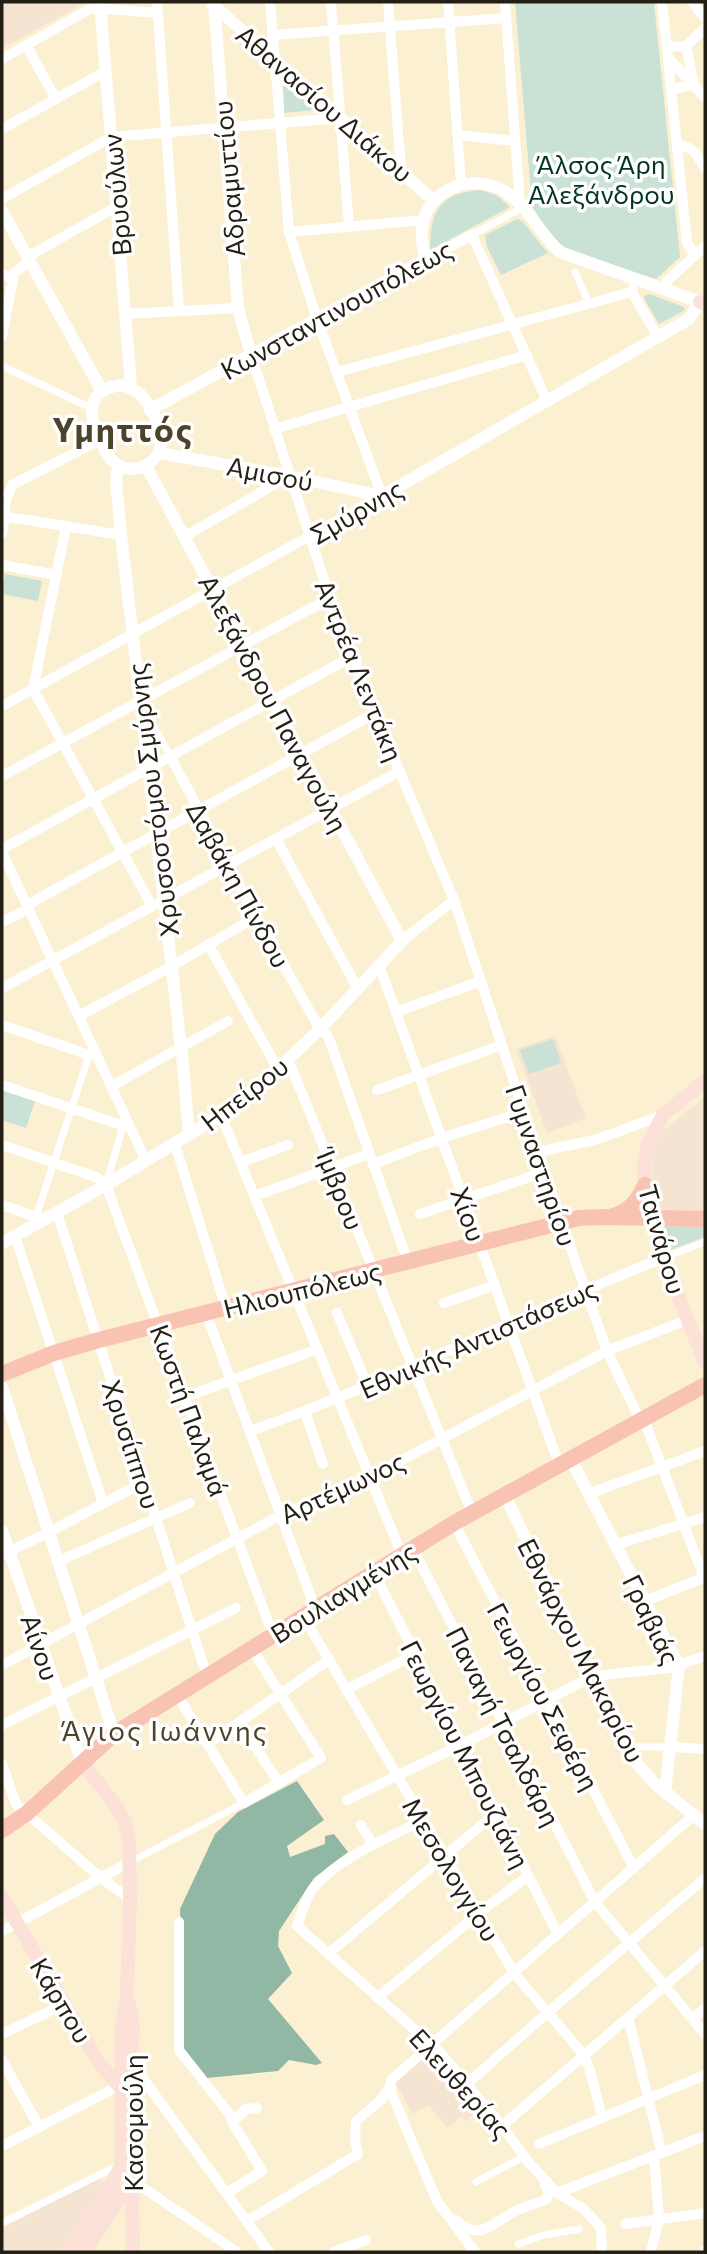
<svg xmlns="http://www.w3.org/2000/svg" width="707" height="2254" font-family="Commissioner,sans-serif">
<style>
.education{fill:#f5e4d2}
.green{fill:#c9e2d5}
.forest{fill:#91b8a5}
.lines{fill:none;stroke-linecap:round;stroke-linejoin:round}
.pedestrian{stroke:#fff;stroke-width:7}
.minor{stroke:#fff;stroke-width:10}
.tertiary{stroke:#fff;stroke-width:12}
.secondary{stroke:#fce1d9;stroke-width:14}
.primary{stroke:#f8c3b3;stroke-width:16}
.labels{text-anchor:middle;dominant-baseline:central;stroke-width:7;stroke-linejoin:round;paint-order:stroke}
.street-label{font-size:26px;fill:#231f14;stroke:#fefefe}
.park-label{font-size:26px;fill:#003522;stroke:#fefefe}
.neighbourhood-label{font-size:28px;letter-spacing:2px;fill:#4d432a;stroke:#fefefe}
.district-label{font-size:33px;font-weight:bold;letter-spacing:2px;fill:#4d432a;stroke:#fefefe}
</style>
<rect width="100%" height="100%" fill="#fcf0d2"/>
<g class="education">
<polygon points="2,2 86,2 2,49"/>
<polygon points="555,1036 586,1118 547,1133 516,1049"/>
<polygon points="705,1097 705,1212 692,1213 661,1209 655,1197 652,1176 653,1148 663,1131"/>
<polygon points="431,2051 479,2108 466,2122 462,2116 448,2128 428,2105 413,2114 394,2081"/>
<polygon points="99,2178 106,2182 104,2190 62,2252 3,2252 2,2228"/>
</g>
<g class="green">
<polygon points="515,2 654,2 680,257 656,279 569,251 549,234 532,206"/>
<polygon points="283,79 314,108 314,110 284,113"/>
<path d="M480,190L496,195L510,207L430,250C430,212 439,193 480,190Z"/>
<polygon points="517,219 522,221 548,253 501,275 487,247 485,235"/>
<polygon points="649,294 684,307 685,310 659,324 644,298 644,296"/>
<polygon points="5,574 42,581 38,601 2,594"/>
<polygon points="553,1039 561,1063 529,1074 520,1050"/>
<polygon points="3,1090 35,1101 26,1128 2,1120"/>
<polygon points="660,1226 705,1227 705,1237 668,1251"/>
</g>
<polygon class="forest" points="297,1781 324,1820 287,1846 290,1857 325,1844 325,1836 334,1834 348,1852 314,1878 279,1931 278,1946 292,1973 268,1999 322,2063 316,2065 289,2060 278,2071 207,2078 182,2048 182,1950 180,1909 215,1834 238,1812"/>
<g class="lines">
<g class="pedestrian">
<polyline points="472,235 522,208"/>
<polyline points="575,272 589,303"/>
<polyline points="2,366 91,408"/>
<polyline points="2,493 9,494 5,517"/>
<polyline points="144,708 170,756"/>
<polyline points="106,1185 123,1126"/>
<polyline points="36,1217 89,1055"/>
<polyline points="663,1258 705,1242"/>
<polyline points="628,1747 671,1747"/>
<polyline points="130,1862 244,1803"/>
<polyline points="476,2182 525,2156"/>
<polyline points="2,2223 117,2166"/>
<polyline points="518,2244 544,2235 579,2229"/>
</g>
<g class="minor">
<polyline points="157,2 179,311"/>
<polyline points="331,2 349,226"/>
<polyline points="388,2 401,170"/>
<polyline points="448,2 461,184"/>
<polyline points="505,2 520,204"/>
<polyline points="662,2 687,243 695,255"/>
<polyline points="692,2 705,18"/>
<polyline points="272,35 506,18"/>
<polyline points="26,45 56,99"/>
<polyline points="667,47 686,46 705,28"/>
<polyline points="668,57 705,98"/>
<polyline points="2,59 88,10 94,8 158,13"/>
<polyline points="672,89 694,85 686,46"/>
<polyline points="2,129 106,71"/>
<polyline points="458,135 515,141"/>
<path d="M677,146C694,145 697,156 705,168"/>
<polyline points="2,199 111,137 340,118"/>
<polyline points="289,232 424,220"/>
<polyline points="27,257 116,207"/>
<polyline points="425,260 472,235 547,401"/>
<polyline points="2,274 12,279"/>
<polyline points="633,288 632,292 658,337"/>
<polyline points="664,289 666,282 705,246"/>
<polyline points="125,314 238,308"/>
<polyline points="2,337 14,273 30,261"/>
<polyline points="251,355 330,598 375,713 454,900 537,1152 607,1351 637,1414 646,1425 705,1580"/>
<polyline points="337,372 632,292"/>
<polyline points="274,429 527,355"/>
<polyline points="9,494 12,485 100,440"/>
<polyline points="2,516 121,535"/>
<polyline points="66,527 33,689 152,906"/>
<polyline points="2,534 5,517"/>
<polyline points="184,537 289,476"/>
<polyline points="2,565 57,575"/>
<polyline points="2,706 382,496 317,319 289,232 270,2"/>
<polyline points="170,756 256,917 320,1029 328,1036 408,1262"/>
<polyline points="2,776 330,598"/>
<polyline points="276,839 358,989"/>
<polyline points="2,849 353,656"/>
<polyline points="2,852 146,1161"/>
<polyline points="27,905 375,713"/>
<polyline points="2,922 28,909"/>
<polyline points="402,941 454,900"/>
<polyline points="208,944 278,1069"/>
<polyline points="379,965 559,1464"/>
<polyline points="2,988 400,771"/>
<polyline points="396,1012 481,981"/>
<polyline points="79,1016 172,966 256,917"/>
<polyline points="2,1025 89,1055 96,1053"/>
<polyline points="288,1059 472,1513"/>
<polyline points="2,1085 130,1128"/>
<polyline points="112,1086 228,1021"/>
<polyline points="377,1090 502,1045"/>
<polyline points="221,1115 402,1555"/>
<polyline points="175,1144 226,1308"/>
<polyline points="2,1145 96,1177 106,1185 273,1635"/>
<polyline points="537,1152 595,1140 663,1115"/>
<polyline points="241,1162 288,1145"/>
<polyline points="373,1164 442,1138 523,1112"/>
<polyline points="255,1196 369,1154"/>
<polyline points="2,1205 45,1220"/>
<polyline points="57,1213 207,1676"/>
<polyline points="420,1214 544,1172"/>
<polyline points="15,1236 103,1503"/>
<polyline points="444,1303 495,1285"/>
<polyline points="206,1313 315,1608"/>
<polyline points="337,1313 368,1387"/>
<polyline points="185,1397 318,1349"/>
<polyline points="305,1412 323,1464"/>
<path d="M250,1431C391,1382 524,1313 663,1258"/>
<polyline points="588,1494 705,1451"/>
<polyline points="454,1523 634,1868"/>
<polyline points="615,1545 705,1517"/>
<polyline points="413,1549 595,1902 705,2034"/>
<polyline points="2,1555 49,1532 144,1482"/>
<polyline points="59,1561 190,1503"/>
<polyline points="374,1573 558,1934"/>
<polyline points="645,1601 705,1577"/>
<polyline points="303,1616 514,1973 584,2055 590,2070 602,2117"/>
<polyline points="2,1665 281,1515 370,1477 607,1351 687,1320"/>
<polyline points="346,1690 415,1654"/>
<polyline points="177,1695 244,1803 321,1758 252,1649"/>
<polyline points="239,1722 279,1783"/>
<polyline points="2,1725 236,1608"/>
<polyline points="208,1744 329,1660"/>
<polyline points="671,1747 705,1749"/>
<polyline points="2,1764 16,1804 101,1878 130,1899"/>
<polyline points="347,1800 461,1745 593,1676 669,1668 705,1656"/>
<path d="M423,1820C388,1838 342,1856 315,1886C306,1896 302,1913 297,1926L438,2050L502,2126L530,2164L557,2193L584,2209L601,2228L602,2252"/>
<polyline points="361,1825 373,1845"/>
<polyline points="179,1922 179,2050 231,2116 232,2122 262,2171 227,2193"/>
<polyline points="2,1931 130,1862"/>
<polyline points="328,1954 496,1813"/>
<polyline points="377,1998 479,1913 528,1876"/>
<polyline points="628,2017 662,2153"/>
<polyline points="693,2019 705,2008"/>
<polyline points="2,2034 65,2004"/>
<polyline points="2,2060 39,2127"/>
<polyline points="131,2062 269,2252"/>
<polyline points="467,2084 547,2013 705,1878"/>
<polyline points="232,2122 246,2109 257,2108"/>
<polyline points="502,2126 705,1951"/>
<polyline points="539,2144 705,2075"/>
<polyline points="2,2146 111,2090 115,2081"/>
<polyline points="132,2180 237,2252"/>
<polyline points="557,2193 705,2136"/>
<path d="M456,2220C477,2241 490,2226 510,2214C521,2207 535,2204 547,2199L549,2192L545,2186"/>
<polyline points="247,2221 358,2154 355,2140 356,2121 381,2100 390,2086"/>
<polyline points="625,2224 705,2213"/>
<polyline points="334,2252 366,2240"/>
<polyline points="475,2252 437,2201 391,2092 391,2080 694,1815"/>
<polyline points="651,2252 659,2218 654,2156"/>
<polyline points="705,2252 705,2250"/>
</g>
<g class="tertiary">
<polyline points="100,2 131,387"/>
<polyline points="214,2 238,308 251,355"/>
<polyline points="212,4 434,201"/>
<polyline points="2,211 102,391"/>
<path d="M121,385C128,387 135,389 140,394C154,408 169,441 155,458C144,471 123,473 112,460C107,455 104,448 101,442C88,416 85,390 121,385Z"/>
<path d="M150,410L425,260C423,247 420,235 423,222C432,184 481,172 510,195C530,210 541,235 560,252L700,302"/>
<polyline points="159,453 289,476 382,496 689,319 700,302"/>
<polyline points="118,466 116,480 121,535 183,1064 189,1135"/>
<polyline points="2,1243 106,1185 221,1115 278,1069 320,1029 402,941 146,466"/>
<polyline points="2,1387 114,1734"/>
<polyline points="570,1458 679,1666 665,1793"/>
<polyline points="504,1494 635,1761 655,1784 705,1824"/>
<polyline points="2,1531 82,1762"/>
</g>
<g class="secondary">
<polyline points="700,302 705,304"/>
<polyline points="705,1081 663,1115 647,1146 644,1165 645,1185 663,1258 705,1363"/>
<polyline points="2,1897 99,2063 122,2089"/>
<polyline points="129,2003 133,2023 131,2102 133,2252"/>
<polyline points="69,2252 109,2189 122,2164 121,2047 122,2024 127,1994 130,1899 129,1840 125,1822 116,1806 82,1762"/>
<polyline points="85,2252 131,2181"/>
</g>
<g class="primary">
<path d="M613,1216C631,1211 638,1200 645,1185"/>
<polyline points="2,1374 54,1353 99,1340 579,1218 606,1217 705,1219"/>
<polyline points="2,1830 26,1814 114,1734 454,1523 705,1385"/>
</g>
</g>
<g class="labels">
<g class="street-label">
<text transform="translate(325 103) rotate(41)">Αθανασίου Διάκου</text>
<text transform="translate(228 179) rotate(-95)">Αδραμυττίου</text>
<text transform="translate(116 195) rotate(-95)">Βρυούλων</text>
<text transform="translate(336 309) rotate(-29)">Κωνσταντινουπόλεως</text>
<text transform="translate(270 473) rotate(11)">Αμισού</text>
<text transform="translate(356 511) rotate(-30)">Σμύρνης</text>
<text transform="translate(360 670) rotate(68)">Αντρέα Λεντάκη</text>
<text transform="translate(274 703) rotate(62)">Αλεξάνδρου Παναγούλη</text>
<text transform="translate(152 800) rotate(-97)">Χρυσοστόμου Σμύρνης</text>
<text transform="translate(239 884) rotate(61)">Δαβάκη Πίνδου</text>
<text transform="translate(244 1093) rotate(-38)">Ηπείρου</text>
<text transform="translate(542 1165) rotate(71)">Γυμναστηρίου</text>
<text transform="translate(341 1189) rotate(68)">Ίμβρου</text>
<text transform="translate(469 1214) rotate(70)">Χίου</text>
<text transform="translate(663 1239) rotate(74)">Ταινάρου</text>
<text transform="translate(302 1289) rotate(-14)">Ηλιουπόλεως</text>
<text transform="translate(478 1338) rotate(-24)">Εθνικής Αντιστάσεως</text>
<text transform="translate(190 1410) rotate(70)">Κωστή Παλαμά</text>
<text transform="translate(132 1444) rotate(72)">Χρυσίππου</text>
<text transform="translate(342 1487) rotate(-25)">Αρτέμωνος</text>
<text transform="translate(343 1592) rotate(-32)">Βουλιαγμένης</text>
<text transform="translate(652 1619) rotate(64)">Γραβιάς</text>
<text transform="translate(41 1647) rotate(71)">Αίνου</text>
<text transform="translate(582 1650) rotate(63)">Εθνάρχου Μακαρίου</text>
<text transform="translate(544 1696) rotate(62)">Γεωργίου Σεφέρη</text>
<text transform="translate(504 1726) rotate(63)">Παναγή Τσαλδάρη</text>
<text transform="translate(466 1754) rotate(63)">Γεωργίου Μπουζιάνη</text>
<text transform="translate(452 1869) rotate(59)">Μεσολογγίου</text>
<text transform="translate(62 2000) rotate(59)">Κάρπου</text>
<text transform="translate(461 2083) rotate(48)">Ελευθερίας</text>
<text transform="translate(132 2123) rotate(-90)">Κασομούλη</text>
</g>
<g class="park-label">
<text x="601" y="163">Άλσος Άρη<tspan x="601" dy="30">Αλεξάνδρου</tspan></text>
</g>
<g class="neighbourhood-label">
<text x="165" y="1730">Άγιος Ιωάννης</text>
</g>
<g class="district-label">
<text x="123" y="428">Υμηττός</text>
</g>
</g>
<rect width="707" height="2254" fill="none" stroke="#231f14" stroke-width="7"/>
</svg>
